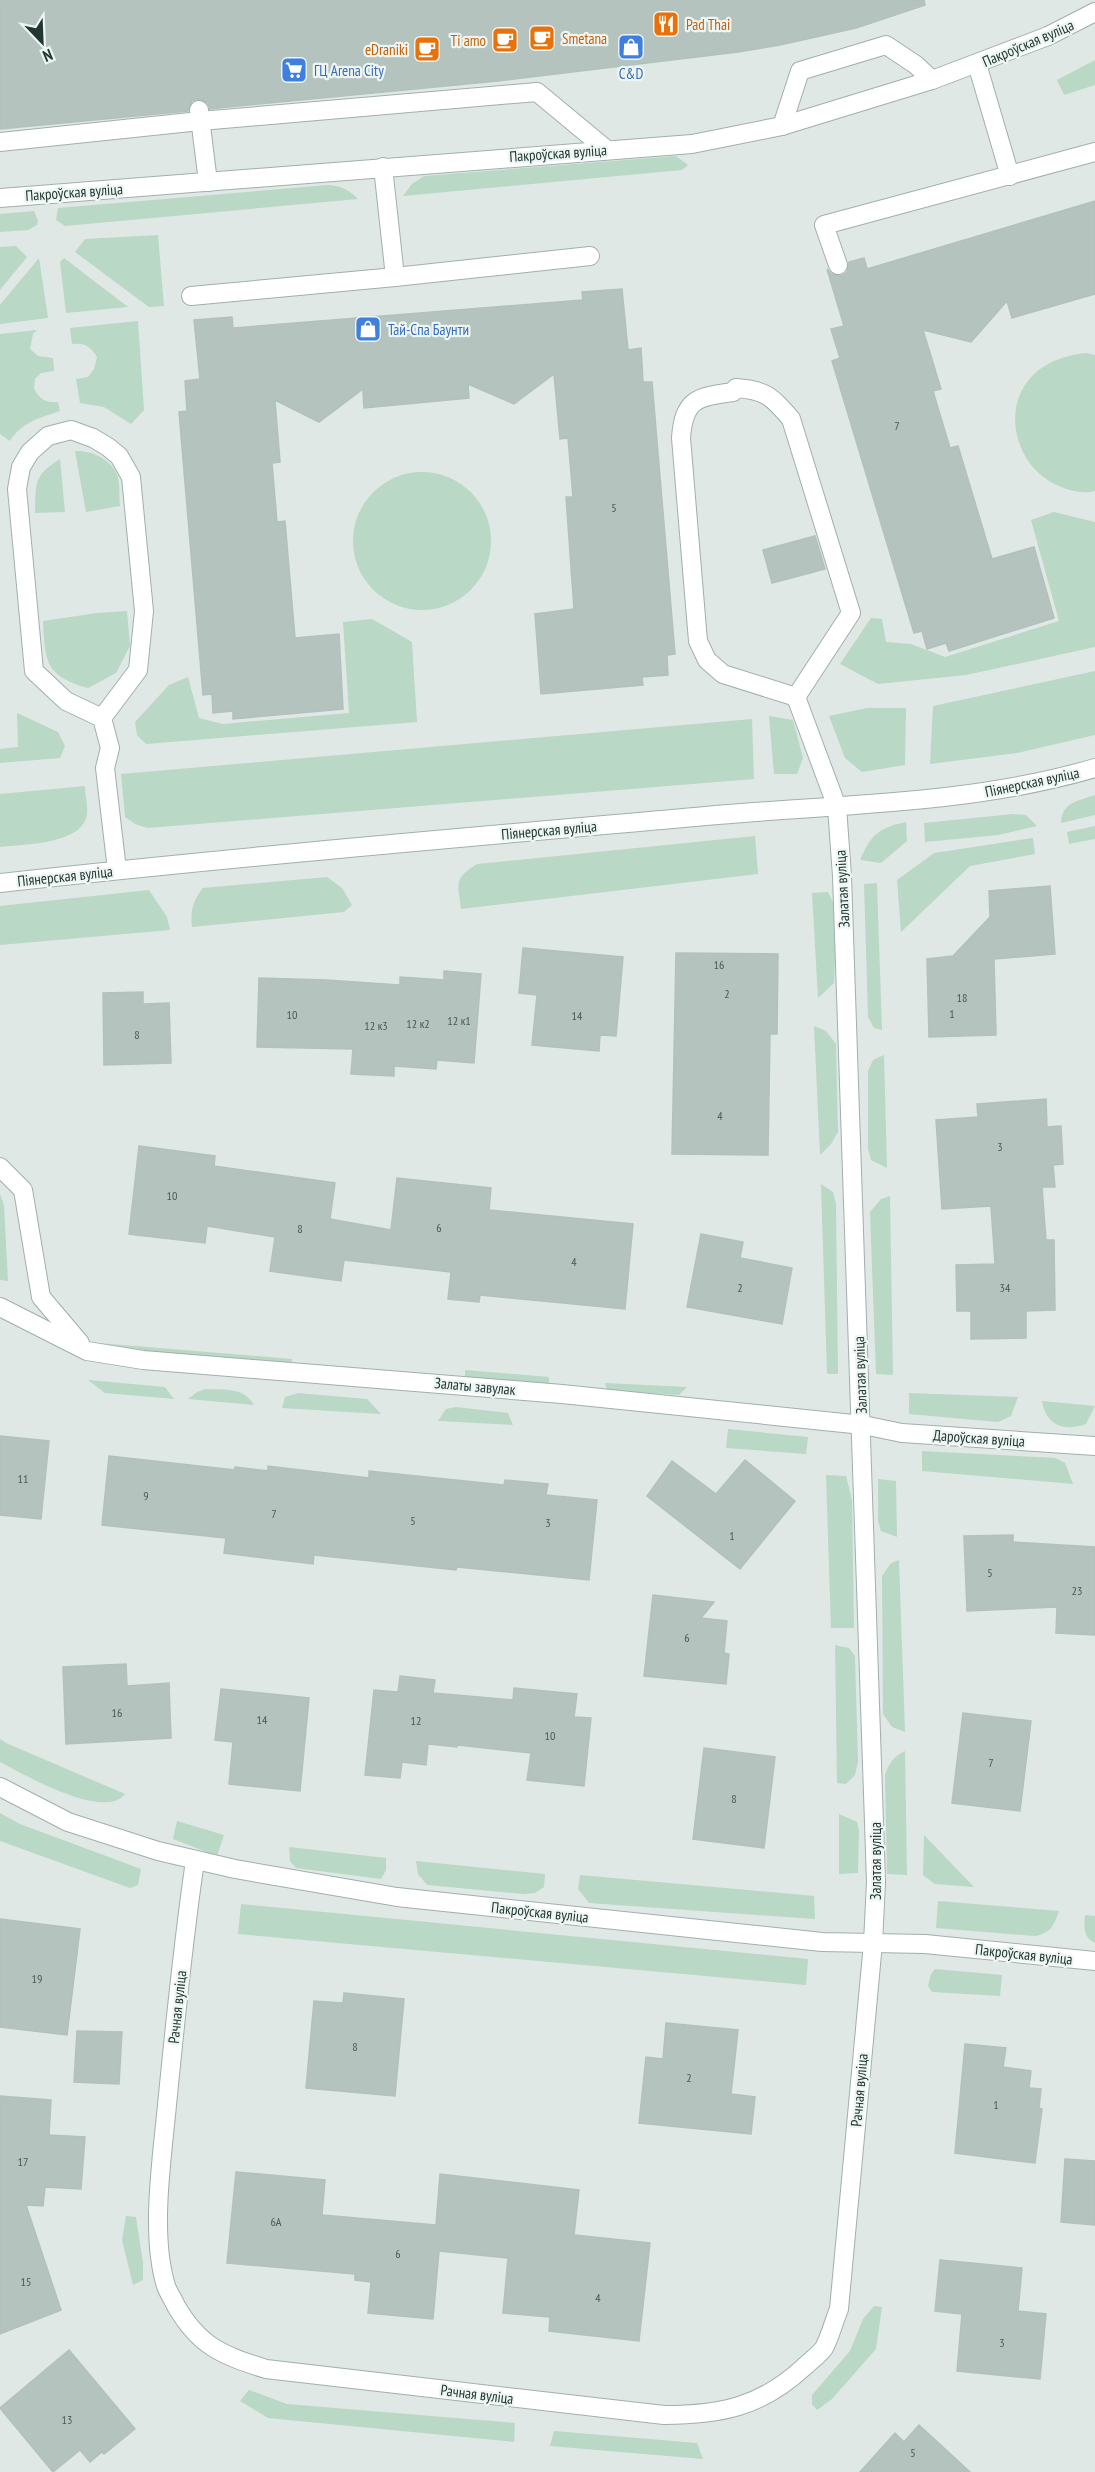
<svg xmlns="http://www.w3.org/2000/svg" width="1095" height="2472" font-family="'PT Sans Narrow',sans-serif">
<style>
.green{fill:#b9d8c5}
.building{fill:#b4c3be;stroke:#b2c1bd;stroke-width:1.5}
.lines{fill:none;stroke-linecap:round;stroke-linejoin:round}
.service-casing{stroke:#a2afac;stroke-width:20}
.minor-casing{stroke:#a2afac;stroke-width:20}
.service{stroke:#fff;stroke-width:18}
.minor{stroke:#fff;stroke-width:18}
.labels{text-anchor:middle;dominant-baseline:central;stroke-width:4.5;stroke-linejoin:round;paint-order:stroke}
.number-label{font-size:12px;fill:#465a56}
.food-label{font-size:15px;fill:#c56008;stroke:#eef6f3;text-anchor:start}
.street-label{font-size:15px;fill:#213733;stroke:#eef6f3}
.shop-label{font-size:15px;fill:#366cbe;stroke:#eef6f3;text-anchor:start}
</style>
<rect width="100%" height="100%" fill="#dfe8e5"/>
<g class="green">
<polygon points="1095,60 1095,85 1064,95 1057,80"/>
<polygon points="676,156 688,165 682,170 403,196 412,184 424,176"/>
<path d="M328,185C342,186 349,190 358,199L65,226L56,220L58,208Z"/>
<polygon points="34,211 38,221 37,225 28,230 0,232 0,214"/>
<polygon points="158,235 164,306 149,307 75,252 85,239"/>
<polygon points="16,246 27,257 0,290 0,247"/>
<polygon points="39,258 48,318 0,324 0,305"/>
<polygon points="64,258 128,307 66,313 60,262"/>
<path d="M138,321L144,410L131,424L104,407L80,403L76,379L88,377L94,369L97,357C90,346 85,343 72,344L70,328Z"/>
<path d="M37,330L33,334L30,349L38,356L53,358L54,371L41,373L35,379L34,388C39,399 45,403 58,402L60,411C39,418 22,422 10,441L0,434V334Z"/>
<path d="M1086,353L1095,355V491C1084,494 1070,491 1059,486C1012,467 997,397 1043,367C1057,358 1070,355 1086,353Z"/>
<path d="M75,451C92,450 113,460 118,477C120,486 119,497 120,506L86,512Z"/>
<path d="M60,459L65,512L35,513C36,483 33,476 60,459Z"/>
<circle cx="422" cy="541" r="69"/>
<polygon points="1054,512 1095,522 1095,647 966,675 878,684 840,664 871,618 882,619 886,642 911,644 945,657 1059,621 1031,520"/>
<path d="M127,611L130,646L116,673L88,688C45,676 45,661 43,621L97,613Z"/>
<polygon points="372,619 412,642 417,722 146,744 137,735 135,722 169,685 188,677 199,718 223,724 349,713 343,622"/>
<polygon points="1095,671 1095,735 1017,753 930,764 933,706"/>
<polygon points="867,708 906,708 905,765 862,772 845,758 829,716"/>
<polygon points="17,713 58,732 65,746 60,758 0,763 0,749 18,747"/>
<polygon points="769,716 793,720 803,758 797,774 774,774"/>
<polygon points="752,719 754,779 148,828 137,825 125,817 121,774"/>
<path d="M85,786C85,795 88,806 87,814C83,845 23,844 0,847V794Z"/>
<path d="M1095,795V815L1061,823C1062,802 1078,801 1095,795Z"/>
<polygon points="1013,814 1026,815 1037,826 998,835 925,842 924,823"/>
<path d="M906,822L907,841L881,863L860,860C871,835 878,828 906,822Z"/>
<polygon points="1095,826 1095,839 1069,844 1067,832"/>
<path d="M755,836L758,874L461,909C458,883 453,879 477,864Z"/>
<polygon points="1033,838 1035,854 970,866 901,932 897,880 934,853"/>
<path d="M327,877L342,888L352,905L344,912L192,927C190,910 193,901 203,888Z"/>
<polygon points="877,883 882,1030 874,1028 868,1017 864,884"/>
<polygon points="149,890 167,917 170,930 0,945 0,906"/>
<polygon points="828,892 837,910 834,983 818,998 812,893"/>
<polygon points="814,1026 826,1031 836,1044 838,1132 831,1144 820,1155"/>
<polygon points="884,1055 887,1168 871,1160 868,1149 868,1071 873,1060"/>
<polygon points="821,1184 833,1192 836,1204 838,1374 827,1374"/>
<polygon points="0,1194 4,1205 8,1281 0,1280"/>
<polygon points="890,1196 893,1375 876,1374 870,1212 881,1199"/>
<polygon points="99,1343 292,1359 291,1366 99,1349"/>
<polygon points="465,1370 549,1377 549,1385 465,1380"/>
<polygon points="88,1380 165,1387 174,1399 105,1393"/>
<polygon points="605,1383 687,1387 679,1395 607,1390"/>
<path d="M206,1389C224,1390 244,1387 254,1405L188,1399L197,1392Z"/>
<polygon points="298,1393 367,1399 381,1414 282,1408 285,1397"/>
<polygon points="909,1393 1018,1397 1011,1416 998,1422 909,1414"/>
<path d="M1042,1401L1095,1406L1086,1424C1063,1432 1046,1425 1042,1401Z"/>
<polygon points="456,1407 508,1413 513,1425 438,1421 446,1409"/>
<polygon points="728,1429 808,1437 806,1454 726,1448"/>
<polygon points="922,1451 1056,1458 1065,1463 1073,1484 922,1471"/>
<polygon points="826,1475 846,1476 852,1500 854,1628 831,1628"/>
<polygon points="878,1479 896,1481 897,1537 881,1531 878,1521"/>
<polygon points="899,1560 905,1732 892,1727 883,1714 882,1576 891,1563"/>
<polygon points="835,1645 849,1648 855,1656 858,1762 855,1775 846,1784 837,1783"/>
<path d="M0,1739L6,1743L125,1794C104,1821 25,1775 0,1762Z"/>
<path d="M905,1751L907,1875L887,1874L885,1775C889,1763 893,1757 905,1751Z"/>
<polygon points="0,1813 20,1824 141,1869 138,1885 130,1888 0,1841"/>
<polygon points="839,1814 857,1822 859,1830 858,1873 839,1874"/>
<polygon points="177,1821 224,1835 217,1856 173,1839"/>
<polygon points="924,1835 974,1887 935,1884 923,1875"/>
<polygon points="289,1847 386,1858 386,1870 381,1879 296,1868 290,1861"/>
<polygon points="416,1861 545,1874 544,1887 535,1893 524,1894 427,1885 418,1874"/>
<polygon points="580,1875 814,1896 815,1919 589,1903 578,1889"/>
<path d="M938,1901L1059,1911C1054,1925 1051,1933 1035,1936L936,1928Z"/>
<polygon points="241,1904 808,1959 806,1985 238,1934"/>
<path d="M1085,1915L1095,1916V1943C1083,1938 1084,1926 1085,1915Z"/>
<polygon points="935,1969 1002,1975 1000,1996 932,1992 928,1986 931,1974"/>
<polygon points="126,2216 136,2217 143,2263 143,2280 133,2285 122,2240"/>
<polygon points="874,2306 882,2307 876,2349 832,2399 817,2410 812,2404 812,2395 850,2351 863,2319"/>
<polygon points="249,2390 287,2404 515,2423 514,2442 268,2418 240,2401"/>
<polygon points="554,2431 697,2443 703,2459 550,2446"/>
</g>
<g class="building">
<polygon points="0,0 924,0 925,5 856,28 780,45 738,52 498,81 228,107 210,109 208,103 198,99 192,101 188,111 0,129"/>
<polygon points="1095,201 1095,294 1012,318 1007,301 971,342 923,330 941,389 933,391 950,448 958,446 992,559 1034,547 1054,618 949,651 946,643 927,649 922,631 914,633 832,361 840,358 831,329 844,326 827,269 831,274 841,276 847,272 849,262 864,258 867,269"/>
<polygon points="622,289 628,350 641,348 643,382 652,382 675,654 667,655 668,675 642,677 643,685 541,694 535,614 574,609 566,497 573,497 568,438 560,439 554,374 514,404 468,384 469,398 364,408 363,389 319,422 275,400 280,462 272,463 277,522 285,521 295,638 339,634 343,709 233,719 233,711 213,713 212,694 203,695 179,412 187,411 185,381 200,379 194,320 232,317 233,328 583,300 582,292"/>
<polygon points="815,536 825,569 772,583 763,550"/>
<polygon points="1050,886 1055,954 994,959 996,1035 929,1037 927,959 953,956 990,917 989,891"/>
<polygon points="523,948 623,957 616,1036 600,1035 599,1051 532,1045 537,995 519,993"/>
<polygon points="676,953 778,954 777,1034 770,1034 768,1155 672,1154"/>
<polygon points="444,971 481,974 474,1063 437,1060 436,1069 394,1066 394,1076 351,1074 353,1049 257,1047 259,978 326,980 400,985 400,977 444,980"/>
<polygon points="143,992 143,1004 169,1003 171,1063 104,1065 103,993"/>
<polygon points="1046,1099 1047,1127 1061,1126 1063,1164 1053,1165 1055,1187 1042,1187 1046,1240 1054,1240 1055,1310 1026,1311 1026,1338 971,1339 971,1311 957,1311 956,1265 995,1264 991,1206 942,1209 936,1120 978,1117 977,1104"/>
<polygon points="139,1146 215,1156 214,1166 335,1183 330,1219 391,1230 397,1178 491,1188 489,1210 633,1224 625,1309 480,1295 479,1302 448,1299 451,1272 344,1260 341,1281 270,1271 275,1237 207,1226 205,1243 129,1234"/>
<polygon points="701,1234 743,1242 740,1258 792,1268 782,1324 687,1307"/>
<polygon points="0,1436 49,1441 41,1519 0,1515"/>
<polygon points="109,1456 235,1470 235,1467 268,1471 268,1466 369,1478 369,1471 504,1485 505,1480 548,1484 546,1495 597,1500 589,1580 457,1567 456,1570 314,1555 313,1564 224,1553 226,1538 102,1525"/>
<polygon points="745,1460 795,1501 740,1569 647,1496 672,1461 716,1494"/>
<polygon points="1013,1535 1013,1542 1095,1547 1095,1635 1056,1633 1057,1607 967,1611 964,1536"/>
<polygon points="653,1595 714,1602 701,1618 727,1621 724,1653 729,1654 726,1684 644,1676"/>
<polygon points="126,1664 127,1686 169,1683 171,1738 66,1744 63,1667"/>
<polygon points="400,1676 435,1680 433,1693 513,1700 514,1688 577,1694 574,1717 591,1718 584,1786 527,1780 531,1753 458,1745 457,1747 428,1744 426,1765 402,1762 400,1778 365,1775 374,1690 398,1692"/>
<polygon points="221,1689 309,1698 300,1791 229,1784 233,1742 215,1740"/>
<polygon points="963,1713 1031,1721 1020,1811 952,1803"/>
<polygon points="704,1748 775,1757 764,1848 693,1839"/>
<polygon points="0,1919 80,1929 67,2035 0,2027"/>
<polygon points="344,1993 404,1999 395,2096 306,2088 314,2001 343,2003"/>
<polygon points="666,2023 738,2030 731,2094 755,2097 751,2134 639,2123 646,2057 663,2059"/>
<polygon points="77,2031 122,2032 119,2084 74,2082"/>
<polygon points="965,2044 1006,2048 1003,2067 1031,2071 1029,2088 1041,2089 1039,2108 1042,2109 1035,2163 955,2153"/>
<polygon points="0,2096 51,2100 49,2135 85,2137 81,2189 45,2187 43,2206 26,2205 61,2310 0,2334"/>
<polygon points="1065,2159 1095,2161 1095,2225 1061,2222"/>
<polygon points="236,2172 325,2180 322,2215 436,2225 440,2174 579,2190 574,2235 650,2243 639,2341 549,2331 550,2317 503,2313 508,2258 439,2251 433,2319 368,2313 371,2282 355,2280 355,2274 227,2263"/>
<polygon points="940,2260 1022,2268 1018,2311 1046,2314 1040,2379 957,2371 962,2314 935,2311"/>
<polygon points="69,2350 135,2429 104,2454 102,2452 90,2462 80,2450 53,2472 0,2408"/>
<polygon points="919,2425 970,2472 860,2472 895,2433 904,2442"/>
</g>
<g class="lines">
<defs>
<g id="service">
<polyline points="977,64 1010,176"/>
<polyline points="199,110 208,182"/>
<polyline points="782,126 800,71 886,45 916,65 932,80"/>
<polyline points="0,142 200,121 537,92 607,150"/>
<polyline points="383,167 395,277"/>
<polyline points="838,265 824,225 1095,152"/>
<polyline points="191,296 395,277 590,256"/>
<path d="M796,697L851,613L791,419C772,397 766,390 736,388L733,392C698,397 684,398 681,438L698,641L707,660L723,674L796,697L837,807"/>
<polyline points="102,718 66,701 34,671 17,489 21,467 30,452 48,436 71,430 93,438 108,447 119,456 131,477 144,611 138,670 102,718 110,748 105,768 117,870"/>
</g>
<g id="minor">
<polyline points="0,198 692,144 782,126 932,80 1048,36 1095,12"/>
<path d="M0,883C235,857 470,837 706,816C836,804 969,805 1095,768"/>
<polyline points="0,1167 23,1190 41,1297 80,1343"/>
<polyline points="0,1307 87,1351 143,1360 562,1394 863,1425 902,1433 1095,1446"/>
<polyline points="0,1787 68,1822 158,1851 235,1869 397,1897 822,1942 925,1944 1095,1961"/>
<path d="M195,1861C183,1942 175,2023 167,2105C162,2159 150,2234 166,2286C168,2292 173,2299 176,2306C200,2347 222,2355 266,2369L664,2415C720,2415 761,2407 804,2367C810,2361 819,2355 824,2348C830,2337 834,2321 839,2309L873,1943L876,1882L842,876L837,807"/>
</g>
</defs>
<use href="#service" class="service-casing"/>
<use href="#minor" class="minor-casing"/>
<use href="#service" class="service"/>
<use href="#minor" class="minor"/>
</g>
<defs>
<symbol id="restaurant-square" viewBox="-11 -11 22 22"><rect x="-9" y="-9" width="18" height="18" rx="4" fill="#e8710a" stroke="#eef6f3"/><path d="M-5-6h1v4h1v-4h1v4h1v-4h1v5L-1.5 .5V6h-2V.5L-5-1ZM5-6V6H3V1.5H1.5Q1.5-4 5-6Z" fill="#fff"/></symbol>
<symbol id="cafe-square" viewBox="-11 -11 22 22"><rect x="-9" y="-9" width="18" height="18" rx="4" fill="#e8710a" stroke="#eef6f3"/><path d="M-5.5-4.5H6V0H3Q3 3.5 0 3.5H-2.5Q-5.5 3.5-5.5 0ZM3-3.2v2h1.7v-2ZM-6 4.5H4V6H-6Z" fill="#fff"/></symbol>
<symbol id="shop-square" viewBox="-11 -11 22 22"><rect x="-9" y="-9" width="18" height="18" rx="4" fill="#3f7fe0" stroke="#eef6f3"/><path d="M-5-2.5h2.3a2.7 3.5 0 0 1 5.4 0H5L5.5 6h-11ZM-1.5-2.5h3a1.5 2.3 0 0 0-3 0Z" fill="#fff"/></symbol>
<symbol id="supermarket-square" viewBox="-11 -11 22 22"><rect x="-9" y="-9" width="18" height="18" rx="4" fill="#3f7fe0" stroke="#eef6f3"/><path d="M-6-5.5h2.5l.6 2H6L4.5 2H-2.5L-4.4-4H-6ZM-1.5 3.2a1.3 1.3 0 1 0 .1 0ZM3 3.2a1.3 1.3 0 1 0 .1 0Z" fill="#fff"/></symbol>
</defs>
<g fill-rule="evenodd">
<use href="#restaurant-square" x="651" y="9" width="30" height="30"/>
<use href="#cafe-square" x="527" y="23" width="30" height="30"/>
<use href="#cafe-square" x="490" y="25" width="30" height="30"/>
<use href="#shop-square" x="616" y="32" width="30" height="30"/>
<use href="#cafe-square" x="412" y="34" width="30" height="30"/>
<use href="#supermarket-square" x="279" y="55" width="30" height="30"/>
<use href="#shop-square" x="353" y="314" width="30" height="30"/>
</g>
<g class="labels">
<g class="number-label">
<text x="897" y="425">7</text>
<text x="614" y="507">5</text>
<text x="719" y="964">16</text>
<text x="727" y="993">2</text>
<text x="962" y="997">18</text>
<text x="952" y="1013">1</text>
<text x="292" y="1014">10</text>
<text x="577" y="1015">14</text>
<text x="459" y="1020">12 к1</text>
<text x="418" y="1023">12 к2</text>
<text x="376" y="1025">12 к3</text>
<text x="137" y="1034">8</text>
<text x="720" y="1115">4</text>
<text x="1000" y="1146">3</text>
<text x="172" y="1195">10</text>
<text x="439" y="1227">6</text>
<text x="300" y="1228">8</text>
<text x="574" y="1261">4</text>
<text x="740" y="1287">2</text>
<text x="1005" y="1287">34</text>
<text x="23" y="1478">11</text>
<text x="146" y="1495">9</text>
<text x="274" y="1513">7</text>
<text x="413" y="1520">5</text>
<text x="548" y="1522">3</text>
<text x="732" y="1535">1</text>
<text x="990" y="1572">5</text>
<text x="1077" y="1590">23</text>
<text x="687" y="1637">6</text>
<text x="117" y="1712">16</text>
<text x="262" y="1719">14</text>
<text x="416" y="1720">12</text>
<text x="550" y="1735">10</text>
<text x="991" y="1762">7</text>
<text x="734" y="1798">8</text>
<text x="37" y="1978">19</text>
<text x="355" y="2046">8</text>
<text x="689" y="2077">2</text>
<text x="996" y="2104">1</text>
<text x="23" y="2161">17</text>
<text x="276" y="2221">6А</text>
<text x="398" y="2253">6</text>
<text x="26" y="2281">15</text>
<text x="598" y="2297">4</text>
<text x="1002" y="2342">3</text>
<text x="67" y="2419">13</text>
<text x="913" y="2452">5</text>
</g>
<g class="food-label">
<text x="686" y="24">Pad Thai</text>
<text x="562" y="38">Smetana</text>
<text x="486" y="40" text-anchor="end">Ti amo</text>
<text x="408" y="49" text-anchor="end">eDraniki</text>
</g>
<g class="street-label">
<text transform="translate(1028 43) rotate(-23)">Пакроўская вуліца</text>
<text transform="translate(558 153) rotate(-4)">Пакроўская вуліца</text>
<text transform="translate(74 192) rotate(-4)">Пакроўская вуліца</text>
<text transform="translate(1032 782) rotate(-12)">Піянерская вуліца</text>
<text transform="translate(549 830) rotate(-5)">Піянерская вуліца</text>
<text transform="translate(65 876) rotate(-6)">Піянерская вуліца</text>
<text transform="translate(842 889) rotate(-93)">Залатая вуліца</text>
<text transform="translate(860 1375) rotate(-92)">Залатая вуліца</text>
<text transform="translate(475 1386) rotate(5)">Залаты завулак</text>
<text transform="translate(979 1438) rotate(4)">Дароўская вуліца</text>
<text transform="translate(875 1861) rotate(-90)">Залатая вуліца</text>
<text transform="translate(540 1912) rotate(6)">Пакроўская вуліца</text>
<text transform="translate(1024 1954) rotate(6)">Пакроўская вуліца</text>
<text transform="translate(177 2007) rotate(-84)">Рачная вуліца</text>
<text transform="translate(859 2090) rotate(-85)">Рачная вуліца</text>
<text transform="translate(477 2394) rotate(7)">Рачная вуліца</text>
</g>
<g class="shop-label">
<text x="314" y="70">ГЦ Arena City</text>
<text x="631" y="73" text-anchor="middle">C&amp;D</text>
<text x="388" y="329">Тай-Спа Баунти</text>
</g>
</g>
<g transform="translate(42 42) rotate(157)" stroke="#eef6f3" stroke-width="4.5" paint-order="stroke">
<path d="M0-4.5L10 22L0 15L-10 22Z" fill="#213733"/>
<text y="-9" font-size="16" font-weight="bold" text-anchor="middle" fill="#213733">N</text>
</g>
</svg>
